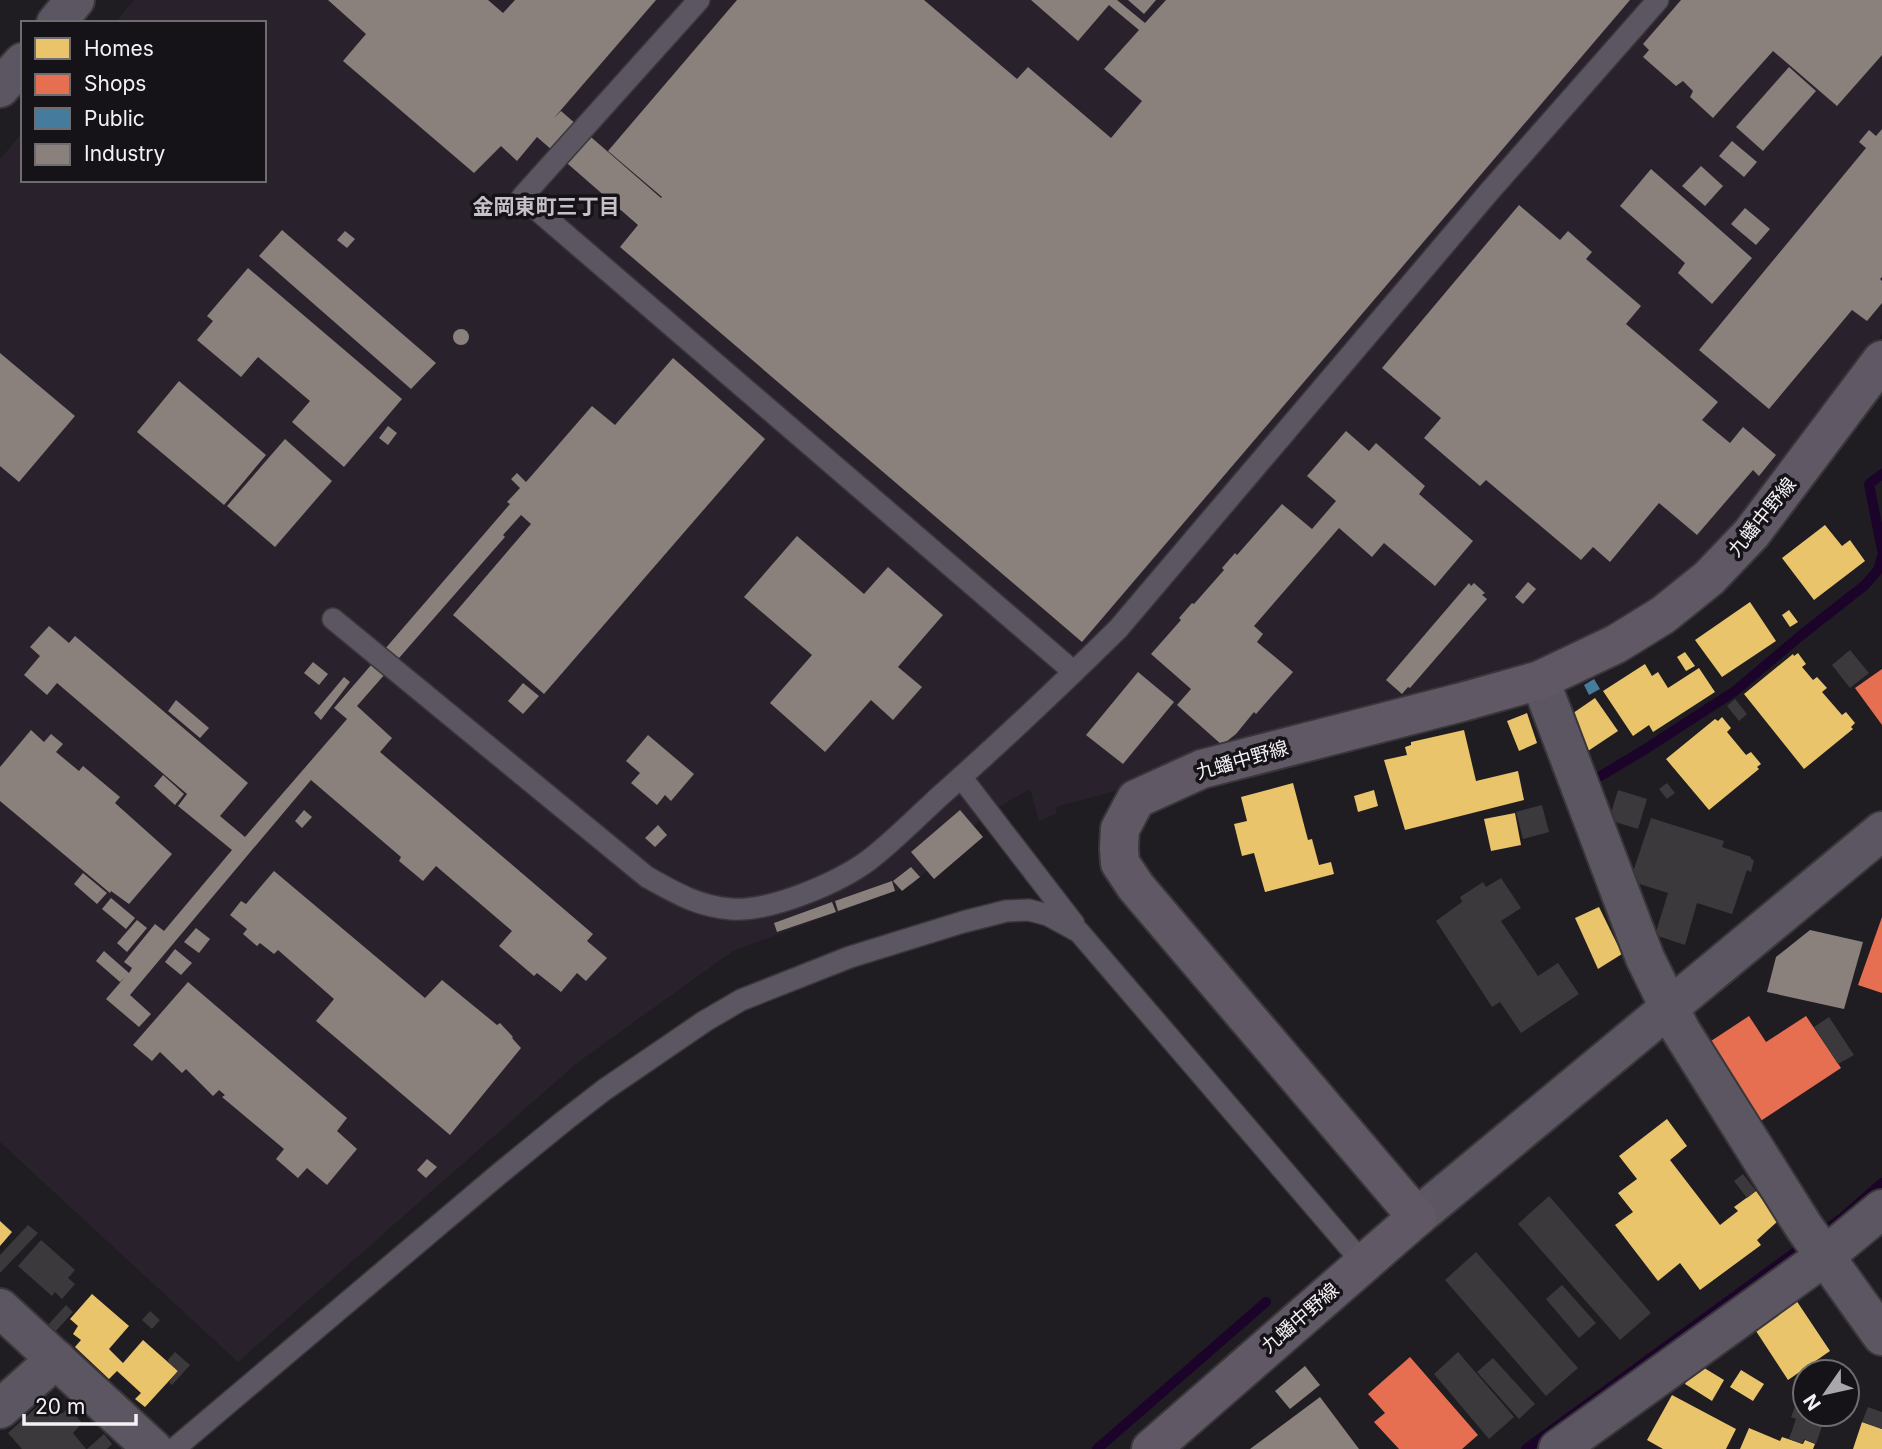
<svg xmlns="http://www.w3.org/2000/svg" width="1882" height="1449" font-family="Inter,'Noto Sans JP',sans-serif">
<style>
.built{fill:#29222c}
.homes{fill:#e9c46a}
.shops{fill:#e76f51}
.public{fill:#457b9d}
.industry{fill:#8a817c}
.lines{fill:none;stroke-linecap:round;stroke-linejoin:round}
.stream{stroke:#1c032a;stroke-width:10}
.building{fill:#3b393c}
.service-casing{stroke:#39373a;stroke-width:24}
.minor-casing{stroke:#39373a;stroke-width:42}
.tertiary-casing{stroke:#39373a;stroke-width:42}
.secondary-casing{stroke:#39373a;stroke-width:42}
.service{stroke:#5c5562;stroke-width:21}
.minor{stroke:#5c5562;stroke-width:38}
.tertiary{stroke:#5c5562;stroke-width:38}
.secondary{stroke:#605864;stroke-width:38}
.labels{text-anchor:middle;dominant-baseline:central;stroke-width:7;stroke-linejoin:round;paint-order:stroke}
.street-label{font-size:19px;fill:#f4f1f5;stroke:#161318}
.neighbourhood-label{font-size:21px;font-weight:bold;fill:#c6c1c9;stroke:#161318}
</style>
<rect width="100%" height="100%" fill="#1f1d21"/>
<polygon class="built" points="134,0 1882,0 1882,334 1876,347 1727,544 1668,596 1566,654 1127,788 1055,807 1057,813 1039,821 1030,789 988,813 912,885 733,951 577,1063 238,1362 0,1142 0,159 23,132 23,180 264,180 264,23 115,23"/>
<g class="homes">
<polygon points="1825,525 1842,546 1850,540 1865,561 1814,600 1782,558"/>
<polygon points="1750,602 1776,641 1722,677 1695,640"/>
<polygon points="1789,610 1798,622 1790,627 1782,615"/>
<polygon points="1685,652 1695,666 1686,671 1677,657"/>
<polygon points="1798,653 1806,664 1802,667 1813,680 1817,677 1827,688 1822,692 1842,715 1846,712 1855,723 1851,727 1853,729 1804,769 1744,694 1793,654 1794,656"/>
<polygon points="1645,664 1652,676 1658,672 1668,688 1699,668 1715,692 1653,732 1649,725 1633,736 1603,691"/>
<polygon points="1595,698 1618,731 1588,751 1566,718"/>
<polygon points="1527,713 1537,743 1519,751 1507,721"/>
<polygon points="1722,717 1731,728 1727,732 1746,755 1751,752 1761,764 1757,767 1759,769 1709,810 1666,759 1715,719 1718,721"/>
<polygon points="1464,730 1476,781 1518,771 1524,800 1405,830 1384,760 1407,755 1405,747 1411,745 1411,742"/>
<polygon points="1293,783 1308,840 1312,839 1319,865 1331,862 1334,874 1265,892 1254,853 1242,856 1234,824 1247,821 1241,797"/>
<polygon points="1374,790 1378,806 1358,812 1354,796"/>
<polygon points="1515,813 1521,845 1491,851 1484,819"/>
<polygon points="1599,907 1622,954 1598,969 1575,918"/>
<polygon points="1667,1119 1687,1146 1670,1160 1720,1225 1738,1211 1734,1207 1756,1191 1778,1221 1757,1240 1761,1245 1700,1290 1680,1263 1658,1281 1615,1225 1633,1212 1618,1193 1637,1179 1619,1156"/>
<polygon points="0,1221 12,1232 0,1246"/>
<polygon points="92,1294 129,1326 109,1349 123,1363 143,1340 178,1371 145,1407 135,1399 141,1393 117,1371 109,1379 75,1347 81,1340 73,1334 78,1326 70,1319"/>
<polygon points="1796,1300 1830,1351 1788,1380 1754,1328"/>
<polygon points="1696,1363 1724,1380 1712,1401 1685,1384"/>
<polygon points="1741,1370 1764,1384 1753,1401 1730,1387"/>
<polygon points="1672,1395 1736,1429 1726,1449 1663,1449 1647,1440"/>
<polygon points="1862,1422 1882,1429 1882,1449 1853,1449"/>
<polygon points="1749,1428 1780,1441 1782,1437 1803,1444 1805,1440 1815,1444 1813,1449 1740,1449"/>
</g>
<g class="shops">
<polygon points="1882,669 1882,725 1855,688"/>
<polygon points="1882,917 1882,993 1858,985"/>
<polygon points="1749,1016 1766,1042 1806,1016 1841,1068 1756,1124 1705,1045"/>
<polygon points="1410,1357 1478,1435 1462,1449 1399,1449 1374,1422 1385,1413 1368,1394"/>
</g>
<polygon class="public" points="1594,679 1600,689 1589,695 1584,685"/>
<g class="industry">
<polygon points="328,0 488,0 503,13 515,0 656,0 554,118 561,111 661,198 662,197 608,151 737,0 924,0 1017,79 1028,67 1111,138 1142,101 1104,69 1139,30 1109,5 1078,41 1031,0 1117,0 1145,23 1166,0 1630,0 1082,642 620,247 638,225 537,137 517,161 501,146 474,173 343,61 366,34"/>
<polygon points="1128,0 1156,0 1144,14"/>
<polygon points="1681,0 1882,0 1882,55 1837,106 1773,51 1713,118 1690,97 1693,91 1683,81 1676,86 1643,57 1649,50 1643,44"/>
<polygon points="1789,67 1816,91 1763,151 1736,127"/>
<polygon points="1882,129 1882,277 1880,279 1882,281 1882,303 1867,321 1852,310 1769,409 1699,350 1866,148 1859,142 1869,130 1876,136"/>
<polygon points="1732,141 1757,162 1744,177 1719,156"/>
<polygon points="1701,166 1723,186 1705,206 1682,186"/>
<polygon points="1651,169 1752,258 1712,304 1678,273 1685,263 1620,206"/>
<polygon points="1519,205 1560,240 1568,231 1592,252 1586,259 1641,306 1626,324 1718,402 1702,420 1730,443 1743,427 1776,455 1759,476 1753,470 1697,535 1659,503 1610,562 1593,547 1581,560 1486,480 1480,486 1424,438 1441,418 1382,368"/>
<polygon points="1745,208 1770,229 1756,245 1731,224"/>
<polygon points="282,230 436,363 411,389 259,256"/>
<polygon points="345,231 355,239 347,248 337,240"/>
<polygon points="248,268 402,399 344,467 292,422 310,401 258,357 241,377 197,340 213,321 207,316"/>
<circle cx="461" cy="337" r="8"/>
<polygon points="0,353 75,416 19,482 0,466"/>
<polygon points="673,358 765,439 544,694 453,615 531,524 521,515 503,535 505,537 357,706 392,738 380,752 593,934 587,941 607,958 586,981 577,973 561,992 537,973 534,976 499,946 512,931 436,866 423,881 399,861 401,857 311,780 130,995 151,1014 139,1027 106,999 125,977 120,982 96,961 104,951 129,973 132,968 124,962 155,924 164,931 232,850 178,806 187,794 57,683 47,695 24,675 40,656 30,647 49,626 69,643 75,636 248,783 220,816 245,837 347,719 334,708 510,504 507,502 520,488 511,479 517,473 526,482 592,406 615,425"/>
<polygon points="179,381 266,455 224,505 137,432"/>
<polygon points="388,426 397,433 388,445 379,438"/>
<polygon points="1346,431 1369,451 1376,443 1425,486 1419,494 1473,541 1435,586 1384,543 1372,557 1339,528 1254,626 1263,634 1257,642 1293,672 1256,714 1254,712 1236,734 1222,745 1177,705 1191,689 1151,654 1181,620 1179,618 1192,603 1194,604 1224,570 1222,568 1235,553 1237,555 1282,504 1312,529 1336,501 1307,476"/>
<polygon points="285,439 332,481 275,547 227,506"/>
<polygon points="797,536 864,594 888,567 943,615 898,667 922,687 893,720 871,700 825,752 770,703 812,655 744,597"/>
<polygon points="1528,582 1536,589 1523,604 1515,597"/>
<polygon points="1469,583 1471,586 1474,583 1485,593 1482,595 1487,599 1410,688 1408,687 1402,694 1386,680"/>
<polygon points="313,662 328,674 319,685 304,673"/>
<polygon points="1138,672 1174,702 1123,764 1086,735"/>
<polygon points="344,677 350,682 321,720 314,713"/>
<polygon points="523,683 539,696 523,714 508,701"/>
<polygon points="176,700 209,728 200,738 168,711"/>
<polygon points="31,730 44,742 51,734 63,744 56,752 79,771 83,766 120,797 115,803 172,854 129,904 111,891 110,893 0,801 0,767"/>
<polygon points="648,735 694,774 671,801 665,795 657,805 631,783 640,773 626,761"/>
<polygon points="163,775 184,794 175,805 154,786"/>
<polygon points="304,810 312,817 302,828 295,821"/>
<polygon points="960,810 983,837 934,879 911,852"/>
<polygon points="658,825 667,835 655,847 645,838"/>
<polygon points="911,867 920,877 902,891 893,881"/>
<polygon points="274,871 425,998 442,980 497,1025 500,1023 513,1037 512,1038 521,1048 450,1135 316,1021 334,999 278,950 274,954 260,943 257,946 243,934 247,929 230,915 241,901 246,904"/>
<polygon points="83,873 107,893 97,904 74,884"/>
<polygon points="892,881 895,891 838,911 835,901"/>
<polygon points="111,898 135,918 126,929 102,909"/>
<polygon points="832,902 836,912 777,932 774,923"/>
<polygon points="137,920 147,928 127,952 117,943"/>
<polygon points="196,928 210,939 199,953 184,942"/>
<polygon points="1810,930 1863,942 1844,1009 1767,992 1776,957"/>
<polygon points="175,949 192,963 181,975 165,962"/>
<polygon points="188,982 347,1118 337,1131 357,1149 327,1185 307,1168 298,1178 276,1159 284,1149 222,1097 225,1095 219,1090 213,1096 186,1069 182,1073 160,1052 152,1061 133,1045"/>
<polygon points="427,1159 437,1167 426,1178 417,1170"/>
<polygon points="1305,1366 1320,1385 1290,1409 1275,1391"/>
<polygon points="1320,1397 1359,1449 1250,1449"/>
</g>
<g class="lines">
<g class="stream">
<polyline points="1882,474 1869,484 1882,550"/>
<polyline points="1587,784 1644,750 1735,691 1799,637 1865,585 1878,570 1882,556"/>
<polyline points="1097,1449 1266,1302"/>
<polyline points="1526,1449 1842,1218 1882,1183"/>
</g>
</g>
<g class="building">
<polygon points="1850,650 1869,673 1850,688 1832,665"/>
<polygon points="1735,699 1747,714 1739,721 1727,706"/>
<polygon points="1667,783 1675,793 1667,799 1659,789"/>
<polygon points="1618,790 1647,799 1638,829 1609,820"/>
<polygon points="1542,805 1549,832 1523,839 1516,812"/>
<polygon points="1651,818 1724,841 1722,847 1751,857 1751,859 1754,860 1751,872 1747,870 1732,914 1697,903 1685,945 1655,935 1668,893 1630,881"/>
<polygon points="1501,878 1521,908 1501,921 1538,976 1558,963 1579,994 1521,1033 1500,1002 1492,1007 1436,921 1462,902 1460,897 1483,882 1486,887"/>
<polygon points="1829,1017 1854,1055 1838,1064 1814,1027"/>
<polygon points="1743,1174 1756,1191 1747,1198 1734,1181"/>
<polygon points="1549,1196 1651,1313 1620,1340 1518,1224"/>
<polygon points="28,1225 38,1233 0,1273 0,1255"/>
<polygon points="41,1240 75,1270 68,1278 75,1284 62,1299 55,1292 52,1296 18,1266"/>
<polygon points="1476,1252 1578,1368 1546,1396 1445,1280"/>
<polygon points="1562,1285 1596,1323 1579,1338 1546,1299"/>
<polygon points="66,1305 73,1312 55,1332 47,1326"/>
<polygon points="150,1311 160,1320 152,1329 142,1320"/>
<polygon points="175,1352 190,1365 172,1385 169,1382 178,1371 167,1361"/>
<polygon points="1458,1352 1514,1417 1489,1439 1434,1374"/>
<polygon points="1493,1358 1535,1404 1519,1419 1477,1372"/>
<polygon points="47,1398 62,1414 66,1410 69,1413 71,1411 82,1423 73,1433 86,1449 22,1449 8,1433"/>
<polygon points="1799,1401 1805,1403 1805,1414 1826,1414 1816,1444 1804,1439 1802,1444 1789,1439 1796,1419 1791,1417 1796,1404 1798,1405"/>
<polygon points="1868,1407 1882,1412 1882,1429 1862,1422"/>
<polygon points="104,1434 112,1444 107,1449 87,1449"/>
</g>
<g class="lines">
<defs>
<g id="service">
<polyline points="699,0 522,197 1074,672"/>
<path d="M333,619L647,877C676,893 697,906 731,909C770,912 838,883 869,860C894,841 917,817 940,796C1001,742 1060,686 1118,629L1489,192L1658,0"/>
<polyline points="961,777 1074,924"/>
<polyline points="174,1449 499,1174 564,1121 604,1090 705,1021 741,1000 850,957 963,922 1006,911 1029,910 1048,915 1079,932 1363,1263"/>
</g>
<g id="minor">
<polyline points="56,23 75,0"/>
<polyline points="0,88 23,62"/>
<polyline points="1540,680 1645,958 1681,1031 1804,1227 1882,1336"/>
<polyline points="0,1308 153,1449"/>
<polyline points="0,1409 56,1359"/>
<polyline points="1558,1449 1824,1257 1882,1209"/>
</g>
<polyline id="tertiary" points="1417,1217 1882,831"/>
<polyline id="secondary" points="1151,1449 1417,1217 1136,887 1120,863 1119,848 1120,829 1136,799 1202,769 1462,702 1540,680 1616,644 1663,615 1709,578 1751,534 1882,360"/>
</defs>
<use href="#service" class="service-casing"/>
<use href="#minor" class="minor-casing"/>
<use href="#tertiary" class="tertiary-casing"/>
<use href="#secondary" class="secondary-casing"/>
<use href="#service" class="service"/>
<use href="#minor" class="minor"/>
<use href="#tertiary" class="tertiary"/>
<use href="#secondary" class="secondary"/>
</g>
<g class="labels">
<g class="street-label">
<text transform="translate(1762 517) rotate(-51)">九蟠中野線</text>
<text transform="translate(1242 760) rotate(-16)">九蟠中野線</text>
<text transform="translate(1300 1318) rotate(-41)">九蟠中野線</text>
</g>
<g class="neighbourhood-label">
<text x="546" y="206">金岡東町三丁目</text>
</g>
</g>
<rect x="21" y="21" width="245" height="161" fill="#161318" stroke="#6f6c70" stroke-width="2"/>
<rect x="35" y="38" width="35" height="21" fill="#e9c46a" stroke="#6f6c70" stroke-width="2"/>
<text x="84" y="56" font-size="21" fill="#f4f1f5">Homes</text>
<rect x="35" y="74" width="35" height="21" fill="#e76f51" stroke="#6f6c70" stroke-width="2"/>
<text x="84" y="91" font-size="21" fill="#f4f1f5">Shops</text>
<rect x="35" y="108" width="35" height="21" fill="#457b9d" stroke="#6f6c70" stroke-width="2"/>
<text x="84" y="126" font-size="21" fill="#f4f1f5">Public</text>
<rect x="35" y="144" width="35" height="21" fill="#8a817c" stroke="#6f6c70" stroke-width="2"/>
<text x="84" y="161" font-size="21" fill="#f4f1f5">Industry</text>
<g transform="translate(1826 1393) rotate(236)"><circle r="33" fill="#161318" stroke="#6f6c70" stroke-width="2"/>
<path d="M0-5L12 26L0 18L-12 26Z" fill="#a9a7ab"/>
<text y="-10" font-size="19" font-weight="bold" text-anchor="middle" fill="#f4f1f5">N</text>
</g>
<path d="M24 1414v10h112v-10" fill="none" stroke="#f4f1f5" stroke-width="3.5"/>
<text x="35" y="1414" font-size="21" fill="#f4f1f5" stroke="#161318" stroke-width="5" paint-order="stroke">20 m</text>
</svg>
